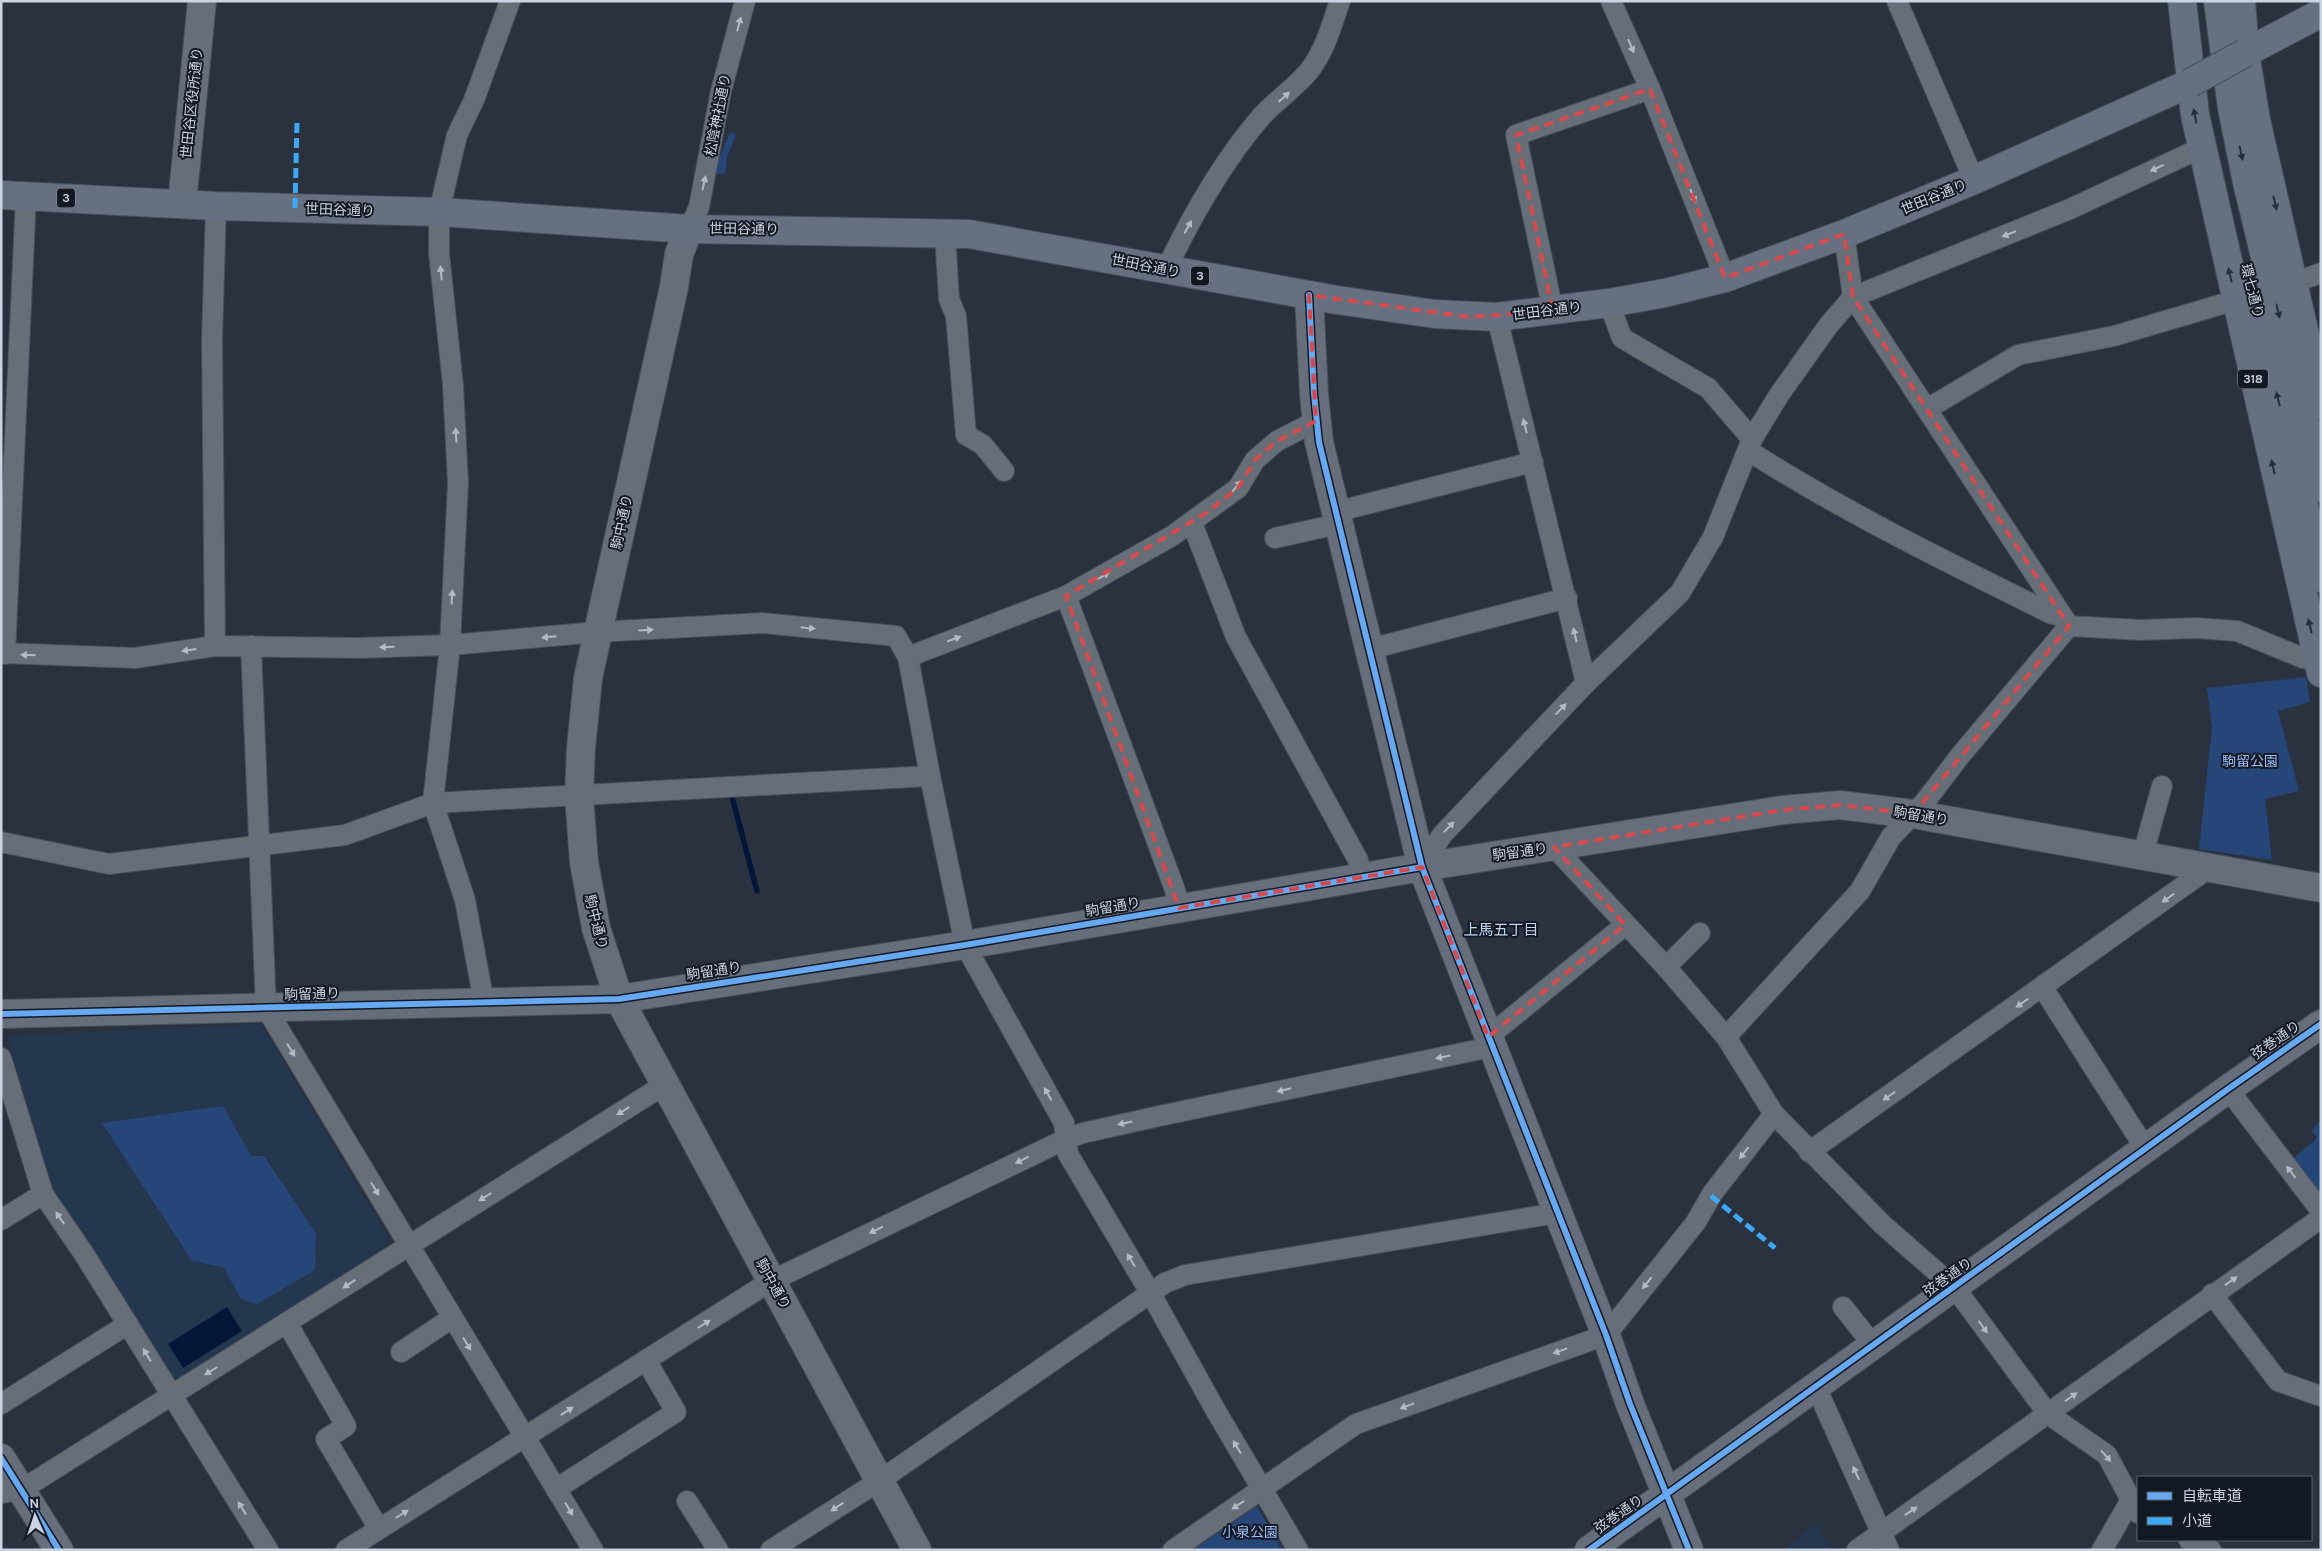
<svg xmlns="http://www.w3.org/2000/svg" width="2322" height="1551" font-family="Karla,'Noto Sans JP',sans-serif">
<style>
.built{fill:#25364f}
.green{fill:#254677}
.water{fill:#041638}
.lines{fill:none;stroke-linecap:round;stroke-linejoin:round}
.stream{stroke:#041638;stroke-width:5.5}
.street-casing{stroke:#484f5a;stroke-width:22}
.secondary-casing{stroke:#484f5a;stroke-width:30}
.primary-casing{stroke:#484f5a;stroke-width:30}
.street{stroke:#666e77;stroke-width:20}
.secondary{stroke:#666e7b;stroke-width:28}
.primary{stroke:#667080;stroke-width:28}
.primary-bridge-casing{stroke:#484f5a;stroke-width:30;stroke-linecap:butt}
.primary-bridge{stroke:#667080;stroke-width:28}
.quiet{stroke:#3fa9f5;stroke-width:5;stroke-dasharray:10 5;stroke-linecap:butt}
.cycleway-casing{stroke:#121923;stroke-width:9}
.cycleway{stroke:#66a8f1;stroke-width:6}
.oneway{fill:#b1bac6}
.oneway2{fill:#272f3a}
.marked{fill:none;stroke:#d44a4d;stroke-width:4;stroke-dasharray:10 6;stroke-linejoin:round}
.labels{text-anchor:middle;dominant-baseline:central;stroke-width:4;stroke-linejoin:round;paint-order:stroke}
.shield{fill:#121923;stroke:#939ba8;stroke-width:1}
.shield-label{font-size:12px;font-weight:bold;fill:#cad3e1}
.street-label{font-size:14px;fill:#cad3e1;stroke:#121923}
.park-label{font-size:14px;fill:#9ac1fc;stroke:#121923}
.neighbourhood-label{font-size:15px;fill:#c2d6f2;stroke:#121923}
</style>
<rect width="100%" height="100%" fill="#2a323f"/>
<g class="built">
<polygon points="261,1024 387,1236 385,1248 181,1379 168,1377 49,1186 7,1036"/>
<polygon points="1817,1523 1830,1550 1783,1550"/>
</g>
<g class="green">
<polygon points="730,132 736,135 727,157 725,174 711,174 713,155 721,155"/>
<polygon points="2306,677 2310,702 2278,711 2299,791 2265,799 2272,860 2199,849 2212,727 2207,688"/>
<polygon points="223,1106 251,1156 264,1156 316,1233 315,1270 257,1304 241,1299 223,1267 192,1261 102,1123"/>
<polygon points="2321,1120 2321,1195 2293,1159 2317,1138 2312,1130"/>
<polygon points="1257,1506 1282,1550 1193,1550"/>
</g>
<polygon class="water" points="227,1307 242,1331 183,1368 168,1344"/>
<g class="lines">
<polyline class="stream" points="732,797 757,891"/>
<defs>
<g id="street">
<polyline points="1611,1 1650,89 1725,278"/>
<polyline points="1897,1 1974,180"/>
<polyline points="689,229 699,207 721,91 745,1"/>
<polyline points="945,233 949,299 956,316 966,435 983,445 1004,471"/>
<polyline points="1844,234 1853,297 2069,626"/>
<path d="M1166,270C1191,217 1222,163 1260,118C1275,101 1295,88 1309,71C1325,51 1332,24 1340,1"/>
<polyline points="2293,283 2321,273"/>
<polyline points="1609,303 1622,338 1708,388 1752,439"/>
<polyline points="1553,311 1516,135 1650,89"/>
<polyline points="1497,317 1586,683"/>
<polyline points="1927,409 2018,355 2114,336 2236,300"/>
<path d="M1749,451C1846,513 1949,563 2052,614L2062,616"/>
<polyline points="1335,512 1533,462"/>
<polyline points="1192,523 1236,637 1358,860 1362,877"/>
<polyline points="1275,538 1338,524"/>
<polyline points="1066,596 1175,890 1179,908"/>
<polyline points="2069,626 2141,630 2196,628 2237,631 2303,658 2318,660"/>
<polyline points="215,646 212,340 216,206"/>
<polyline points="251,646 266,1008 593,1550"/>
<polyline points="1370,649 1567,598"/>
<polyline points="1,653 135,658 215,646 358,648 450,645 597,632 762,623 896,636 908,657 930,776 965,945 1064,1123 1068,1154 1151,1294 1216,1411 1298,1550"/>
<polyline points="5,654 26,196"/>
<polyline points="908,657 1066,596 1172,536 1238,488 1255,460 1277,441 1316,421"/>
<polyline points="1,842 109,864 345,835 433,803 930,776"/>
<polyline points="1554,847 1666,967 1726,1037 1774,1114 1883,1225 1955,1288 2048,1414 2107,1455 2138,1513"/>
<polyline points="2143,854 2162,786"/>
<polyline points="1422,867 1442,835 1586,683 1680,593 1713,537 1752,439 1779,395 1828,326 1853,297 2070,209 2201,148"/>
<polyline points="1666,967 1700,933"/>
<polyline points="2043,988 2145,1148"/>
<polyline points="484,1002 465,900 433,803 450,645 458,483 453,385 439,253 439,212 457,135 474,100 510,1"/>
<polyline points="1488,1037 1625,925"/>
<polyline points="1726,1037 1860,891 1891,837 1924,803 1959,757 2069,626"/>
<polyline points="1,1058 43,1194 84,1254 268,1550"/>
<polyline points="2228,1089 2321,1211"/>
<polyline points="1809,1152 2199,875 2201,865"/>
<polyline points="1,1220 43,1194"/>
<polyline points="2212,1294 2278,1381 2321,1396"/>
<polyline points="1843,1307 1873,1345"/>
<polyline points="287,1323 346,1426 326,1439 379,1529"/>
<polyline points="401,1352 452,1318"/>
<polyline points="1816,1387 1889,1550"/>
<polyline points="1,1404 128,1324"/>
<polyline points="556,1489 676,1412 646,1360"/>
<polyline points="1,1493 21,1490 664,1085"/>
<polyline points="687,1501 718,1550"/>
<polyline points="2189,1540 2211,1550"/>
<polyline points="346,1550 771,1281 1066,1139 1083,1133 1164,1115 1491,1047"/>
<polyline points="771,1550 879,1481 1165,1283 1185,1275 1557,1213"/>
<polyline points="1173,1550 1356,1424 1606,1335 1696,1222 1712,1194 1774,1114"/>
<polyline points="1857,1550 2321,1218"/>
<polyline points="2102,1550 2131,1500"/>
</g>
<g id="secondary">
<polyline points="182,204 202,1"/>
<polyline points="689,229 679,254 674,287 588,678 581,748 579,795 584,862 596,928 619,999 917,1550"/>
<polyline points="1309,295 1314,394 1319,442 1422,867 1606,1335 1630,1404 1689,1550"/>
<polyline points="1,1014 619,999 965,945 1422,867 1783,810 1840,805 1913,814 2321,888"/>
<polyline points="1,1458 59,1550"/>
<polyline points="1589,1550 2228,1089 2321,1024"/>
</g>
<g id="primary">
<polyline points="2182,1 2195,115 2321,673"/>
<polyline points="2218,1 2232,108 2247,182 2321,488"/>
<polyline points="2241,1 2245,53 2256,120 2321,405"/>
<polyline points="2245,53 2321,13"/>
<polyline points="1,195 216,206 439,212 689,229 969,234 1337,300 1435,314 1497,317 1609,303 1665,293 1725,278 1844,234 1974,180 2190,83"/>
<polyline points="2257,310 2321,578"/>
</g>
</defs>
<use href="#street" class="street-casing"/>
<use href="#secondary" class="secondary-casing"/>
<use href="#primary" class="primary-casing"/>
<use href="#street" class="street"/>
<use href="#secondary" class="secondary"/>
<use href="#primary" class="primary"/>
<defs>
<polyline id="primary-bridge" points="2190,83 2245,53"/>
</defs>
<use href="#primary-bridge" class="primary-bridge-casing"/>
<use href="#primary-bridge" class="primary-bridge"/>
<g class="quiet">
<polyline points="295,208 297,121"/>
<polyline points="1711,1196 1775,1248"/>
</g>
<defs>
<g id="cycleway">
<polyline points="1309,295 1314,394 1319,442 1422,867 1606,1335 1630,1404 1689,1550"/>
<polyline points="1,1014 619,999 965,945 1422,867"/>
<polyline points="1,1458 59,1550"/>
<polyline points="1589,1550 2228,1089 2321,1024"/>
</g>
</defs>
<use href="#cycleway" class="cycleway-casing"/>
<use href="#cycleway" class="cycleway"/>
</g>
<defs><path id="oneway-solid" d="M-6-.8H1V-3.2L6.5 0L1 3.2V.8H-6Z" transform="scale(1.25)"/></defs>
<g class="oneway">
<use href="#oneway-solid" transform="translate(739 24) rotate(-75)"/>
<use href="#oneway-solid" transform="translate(1631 46) rotate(67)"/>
<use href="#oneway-solid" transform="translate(1284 97) rotate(-42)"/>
<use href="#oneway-solid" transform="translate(2157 168) rotate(155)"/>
<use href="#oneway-solid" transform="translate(704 183) rotate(-78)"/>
<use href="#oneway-solid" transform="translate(1693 196) rotate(68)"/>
<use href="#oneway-solid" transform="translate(1188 227) rotate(-61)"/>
<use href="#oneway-solid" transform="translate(2009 234) rotate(158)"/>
<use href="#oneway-solid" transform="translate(441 273) rotate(-96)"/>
<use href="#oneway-solid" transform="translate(1525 426) rotate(-104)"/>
<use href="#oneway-solid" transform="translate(456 435) rotate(-93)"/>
<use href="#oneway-solid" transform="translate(1237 486) rotate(-50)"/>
<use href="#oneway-solid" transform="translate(1103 576) rotate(-30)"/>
<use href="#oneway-solid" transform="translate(452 597) rotate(-87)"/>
<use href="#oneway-solid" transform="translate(808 628) rotate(6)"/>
<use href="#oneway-solid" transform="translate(646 630) rotate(-3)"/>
<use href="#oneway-solid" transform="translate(1575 635) rotate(-103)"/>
<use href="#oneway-solid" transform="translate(549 637) rotate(175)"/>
<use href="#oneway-solid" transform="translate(954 639) rotate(-21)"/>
<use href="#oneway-solid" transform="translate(387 647) rotate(178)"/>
<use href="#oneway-solid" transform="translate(189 650) rotate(172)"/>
<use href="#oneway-solid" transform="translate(28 655) rotate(-178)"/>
<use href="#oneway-solid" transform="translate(1561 709) rotate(-46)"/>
<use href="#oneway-solid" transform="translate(1449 827) rotate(-46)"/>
<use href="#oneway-solid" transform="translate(2168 898) rotate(144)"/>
<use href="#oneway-solid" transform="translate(2022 1003) rotate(145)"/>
<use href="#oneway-solid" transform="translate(291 1050) rotate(59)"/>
<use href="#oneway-solid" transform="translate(1443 1057) rotate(169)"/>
<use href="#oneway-solid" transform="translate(1284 1090) rotate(167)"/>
<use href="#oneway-solid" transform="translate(1048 1094) rotate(-119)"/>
<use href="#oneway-solid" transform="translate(1889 1096) rotate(145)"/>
<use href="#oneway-solid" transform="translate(623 1111) rotate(148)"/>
<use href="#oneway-solid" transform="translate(1125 1123) rotate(168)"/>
<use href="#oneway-solid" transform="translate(1744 1153) rotate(128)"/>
<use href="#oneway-solid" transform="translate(1022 1160) rotate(154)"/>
<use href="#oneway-solid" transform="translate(2291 1172) rotate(-127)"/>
<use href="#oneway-solid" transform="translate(375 1189) rotate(59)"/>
<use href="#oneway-solid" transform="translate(485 1197) rotate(148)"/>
<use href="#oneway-solid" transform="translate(60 1218) rotate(-125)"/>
<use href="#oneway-solid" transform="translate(876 1230) rotate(154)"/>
<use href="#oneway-solid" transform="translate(1131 1260) rotate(-121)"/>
<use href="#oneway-solid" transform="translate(2231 1281) rotate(-35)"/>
<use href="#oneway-solid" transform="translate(1647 1283) rotate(129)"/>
<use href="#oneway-solid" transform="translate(349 1284) rotate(147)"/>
<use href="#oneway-solid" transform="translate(704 1324) rotate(-32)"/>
<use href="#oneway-solid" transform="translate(1983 1327) rotate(54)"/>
<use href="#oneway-solid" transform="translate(467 1344) rotate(59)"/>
<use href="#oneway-solid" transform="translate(1560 1351) rotate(160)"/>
<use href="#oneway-solid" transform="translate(147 1355) rotate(-121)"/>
<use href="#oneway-solid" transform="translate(211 1371) rotate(148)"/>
<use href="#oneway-solid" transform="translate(2071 1397) rotate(-35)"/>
<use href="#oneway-solid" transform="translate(1407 1406) rotate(160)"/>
<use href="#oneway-solid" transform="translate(567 1411) rotate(-33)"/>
<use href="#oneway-solid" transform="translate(1237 1447) rotate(-121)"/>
<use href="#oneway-solid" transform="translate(2106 1456) rotate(49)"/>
<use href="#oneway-solid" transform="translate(1856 1473) rotate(-114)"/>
<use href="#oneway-solid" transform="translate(1238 1505) rotate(146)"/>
<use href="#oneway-solid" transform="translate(837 1507) rotate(147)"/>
<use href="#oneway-solid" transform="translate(242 1508) rotate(-122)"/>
<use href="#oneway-solid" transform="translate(569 1509) rotate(59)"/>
<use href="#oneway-solid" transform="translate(1911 1511) rotate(-34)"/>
<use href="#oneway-solid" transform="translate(402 1514) rotate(-32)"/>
</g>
<g class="oneway2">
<use href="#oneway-solid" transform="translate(2195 116) rotate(-100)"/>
<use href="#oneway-solid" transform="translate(2241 153) rotate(78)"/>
<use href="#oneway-solid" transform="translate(2275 203) rotate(77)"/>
<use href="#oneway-solid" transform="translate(2230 275) rotate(-103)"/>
<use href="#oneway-solid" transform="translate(2278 311) rotate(77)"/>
<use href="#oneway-solid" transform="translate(2278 399) rotate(-104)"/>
<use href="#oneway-solid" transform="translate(2273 467) rotate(-103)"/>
<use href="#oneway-solid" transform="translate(2310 626) rotate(-103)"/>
</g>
<path class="marked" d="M1650,89L1725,278L1844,234L1853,297L2069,626L1913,814L1840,805L1783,810L1554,847L1625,925L1488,1037L1422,867L1179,908L1066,596L1206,513L1238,488L1255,460L1277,441L1316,421L1309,295L1469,317L1553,311L1516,135Z"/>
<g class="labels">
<g class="shield">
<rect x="57" y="188.5" width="18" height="19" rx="4"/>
<rect x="1191" y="266.5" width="18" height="19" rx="4"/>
<rect x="2238" y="369.5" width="30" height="19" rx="4"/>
</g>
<g class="shield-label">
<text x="66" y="198">3</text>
<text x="1200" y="276">3</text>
<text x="2253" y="379">318</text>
</g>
<g class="street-label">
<text transform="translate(192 103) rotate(-84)">世田谷区役所通り</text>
<text transform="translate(718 115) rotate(-79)">松陰神社通り</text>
<text transform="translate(1934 197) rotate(-22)">世田谷通り</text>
<text transform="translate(340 210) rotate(2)">世田谷通り</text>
<text transform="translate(744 229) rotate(1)">世田谷通り</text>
<text transform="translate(1146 266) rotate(11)">世田谷通り</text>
<text transform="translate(2252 291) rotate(76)">環七通り</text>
<text transform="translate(1547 311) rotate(-7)">世田谷通り</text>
<text transform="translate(622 522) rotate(-78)">駒中通り</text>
<text transform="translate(1921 816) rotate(9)">駒留通り</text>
<text transform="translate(1520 852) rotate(-8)">駒留通り</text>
<text transform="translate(1113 907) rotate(-10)">駒留通り</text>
<text transform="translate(596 922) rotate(76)">駒中通り</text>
<text transform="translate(714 971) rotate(-9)">駒留通り</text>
<text transform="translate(312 994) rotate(-2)">駒留通り</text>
<text transform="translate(2276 1040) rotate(-35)">弦巻通り</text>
<text transform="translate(1948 1277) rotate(-35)">弦巻通り</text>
<text transform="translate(773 1284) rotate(61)">駒中通り</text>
<text transform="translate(1619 1514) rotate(-35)">弦巻通り</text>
</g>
<g class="park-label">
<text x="2250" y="761">駒留公園</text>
<text x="1250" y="1532">小泉公園</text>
</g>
<g class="neighbourhood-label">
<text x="1501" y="930">上馬五丁目</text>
</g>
</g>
<rect width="2322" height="1551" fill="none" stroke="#cad3e1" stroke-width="5"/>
<rect x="2137" y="1476" width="175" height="65" fill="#121923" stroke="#5c636f"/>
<rect x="2147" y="1492" width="25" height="8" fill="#66a8f1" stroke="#5c636f"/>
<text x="2182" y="1501" font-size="15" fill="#cad3e1">自転車道</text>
<rect x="2147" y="1517" width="25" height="8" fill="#3fa9f5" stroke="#5c636f"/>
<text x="2182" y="1526" font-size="15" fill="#cad3e1">小道</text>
<g transform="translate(35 1516) rotate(357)" stroke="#121923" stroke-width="4" paint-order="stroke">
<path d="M0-4L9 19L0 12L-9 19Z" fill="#cad3e1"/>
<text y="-8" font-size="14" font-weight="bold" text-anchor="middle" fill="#cad3e1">N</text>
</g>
</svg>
